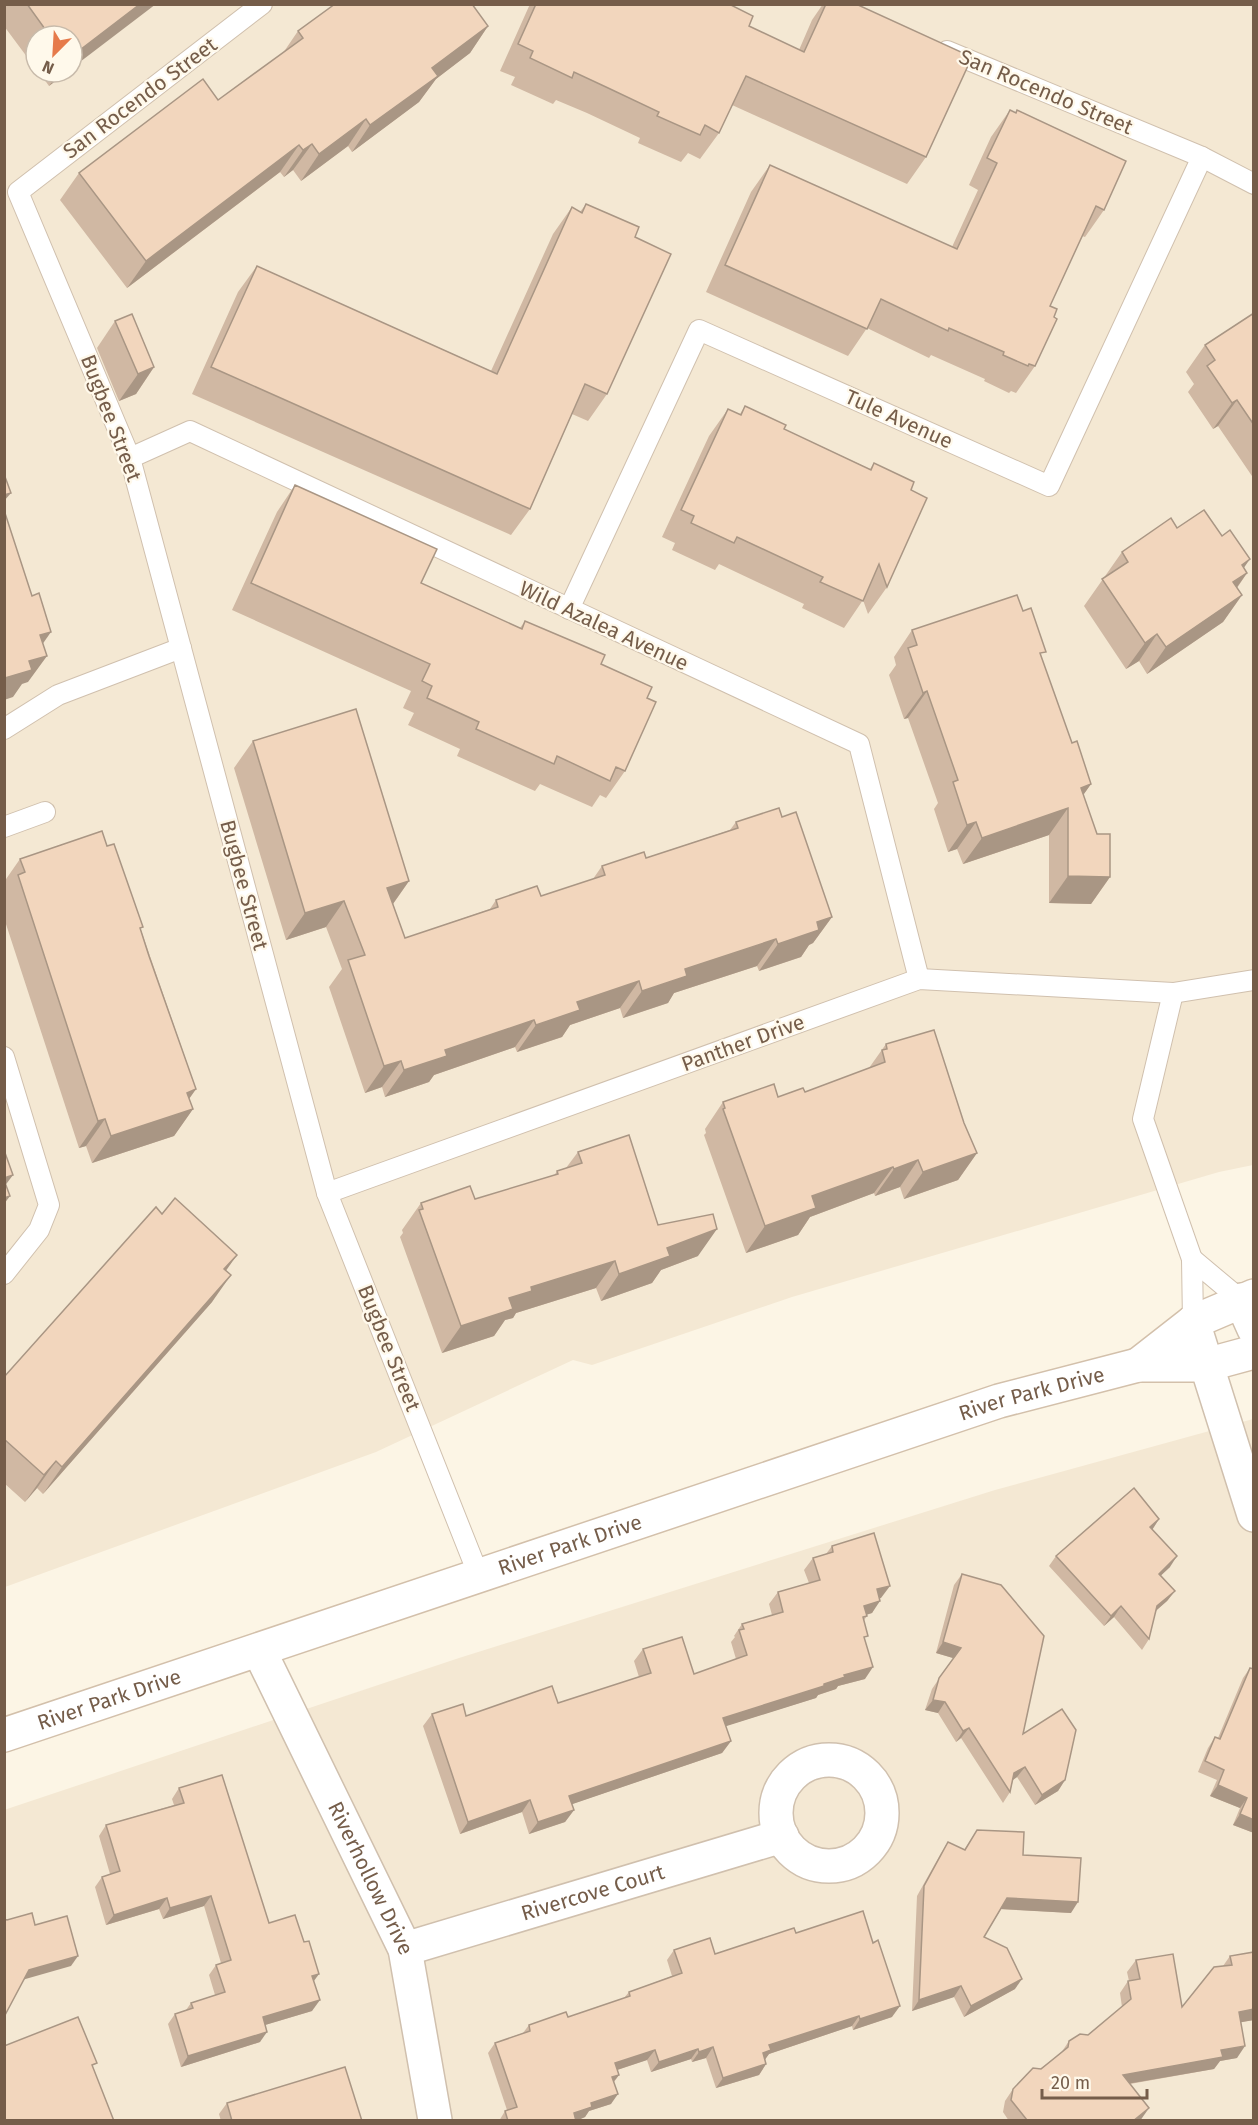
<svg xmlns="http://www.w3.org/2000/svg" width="1258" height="2125" font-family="'Fira Sans',sans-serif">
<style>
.residential{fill:#f4e8d3;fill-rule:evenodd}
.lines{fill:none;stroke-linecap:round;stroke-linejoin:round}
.lane-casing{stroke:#d0c0ae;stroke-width:22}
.street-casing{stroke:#d0c0ae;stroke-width:36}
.secondary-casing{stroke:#d3c0ab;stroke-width:36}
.lane{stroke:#fff;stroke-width:20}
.street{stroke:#fff;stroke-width:33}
.secondary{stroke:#fff;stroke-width:33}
.wall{fill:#d0b8a3}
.shaded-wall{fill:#a99684}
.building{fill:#f2d6bd;stroke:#a99684;stroke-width:1.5}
.labels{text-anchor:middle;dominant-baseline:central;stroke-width:4.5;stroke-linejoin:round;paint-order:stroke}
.street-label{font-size:21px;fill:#755d4a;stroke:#fff9eb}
</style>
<rect width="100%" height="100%" fill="#fcf5e5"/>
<g class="residential">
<path d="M5,5H1253V1165L1219,1172L792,1297L592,1365L573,1360L376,1452L5,1587ZM36,36H72V72H36Z"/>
<polygon points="1253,1419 1253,2120 5,2120 4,1810 459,1658 995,1490"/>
</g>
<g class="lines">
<defs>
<g id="lane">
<polyline points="262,4 18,192 130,458 327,1193 479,1576"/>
<polyline points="947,51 1202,157 1254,184"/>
<polyline points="130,458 190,431 859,744 919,979"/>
<polyline points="569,609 699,330 1049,486 1202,157"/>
<polyline points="4,729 58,695 181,648"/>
<polyline points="4,827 45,812"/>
<polyline points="1173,993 1143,1119 1192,1259 1193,1322"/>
<polyline points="4,1057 49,1205 39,1230 4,1274"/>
<polyline points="327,1193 919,979 1173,993 1254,980"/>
<polyline points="1192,1259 1241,1300"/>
</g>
<g id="street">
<polyline points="1241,1300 1254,1329"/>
<polyline points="1193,1322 1254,1515"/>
<path id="s1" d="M259,1650L405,1949L435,2120"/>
<circle cx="829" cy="1813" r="53"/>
<path id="s2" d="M405,1949L782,1836"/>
</g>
<g id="secondary">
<polyline points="1138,1365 1193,1322 1254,1296"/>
<path id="s3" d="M4,1735L999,1401L1138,1365H1206L1254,1352"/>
</g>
</defs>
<use href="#lane" class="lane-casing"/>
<use href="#street" class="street-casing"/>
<use href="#secondary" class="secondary-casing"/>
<use href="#lane" class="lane"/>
<use href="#street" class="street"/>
<use href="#secondary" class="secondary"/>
</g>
<g class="wall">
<polygon points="4,4 156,4 72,36 36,36 36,69 4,26"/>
<polygon points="530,4 729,4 749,26 799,50 812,20 823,4 856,4 926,157 907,184 732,105 719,133 700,159 688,153 681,162 638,143 640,138 587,113 556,100 553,104 511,85 515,77 500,71"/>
<polygon points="488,26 470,53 436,79 419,102 352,152 348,146 301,181 293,170 284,177 280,172 127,288 60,200 79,173 218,100 283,53 298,31"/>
<polygon points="39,72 67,72 49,86"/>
<polygon points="1010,110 1015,113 1017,110 1104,210 1085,237 1082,236 1050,306 1035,366 1016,393 1011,391 1009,393 984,381 985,379 931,355 929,358 867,328 848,356 706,292 751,192 770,165 952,247 978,190 969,185 991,137"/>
<polygon points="586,204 635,237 607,394 588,421 572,414 530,509 511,535 192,394 238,292 257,266 491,371 553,234 572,207 580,212"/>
<polygon points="1254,313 1254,479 1218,426 1213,429 1188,392 1194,384 1186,372 1205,345"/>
<polygon points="115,321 154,367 136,394 119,401 97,348"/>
<polygon points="745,406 784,429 870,469 874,463 911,490 887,587 868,614 863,600 844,628 802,608 804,604 719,564 715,570 672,550 675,543 662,537 709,436 728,409 740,414"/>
<polygon points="295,485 421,583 520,628 525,621 601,664 647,698 625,771 606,798 600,795 592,807 540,784 535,791 457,756 460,749 408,725 414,713 403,708 411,691 232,610 277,512"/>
<polygon points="1177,528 1244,568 1247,573 1237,588 1242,595 1223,622 1147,674 1139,661 1126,669 1084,606 1122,552"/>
<polygon points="1023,611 1041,658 1072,743 1091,784 1083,795 1110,877 1091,904 1049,903 1049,835 963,864 957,849 948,852 934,809 938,803 908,718 904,719 889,675 896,665 894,657 912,630"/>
<polygon points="253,741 409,881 393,904 405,938 490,909 496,900 541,896 593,879 602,866 646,858 730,830 736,822 782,817 832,917 813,943 809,945 801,957 759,971 757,966 674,993 668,1003 623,1018 620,1008 570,1025 562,1037 517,1052 515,1047 434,1075 429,1082 385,1097 382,1087 365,1093 329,987 342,969 326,927 286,940 234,768"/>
<polygon points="107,846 141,930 196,1089 189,1099 193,1109 174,1136 92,1163 86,1146 79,1148 4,918 4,882 20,859"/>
<polygon points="886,1044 964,1123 977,1153 958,1180 904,1199 900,1187 875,1196 874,1193 810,1217 798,1235 746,1253 704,1135 706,1133 705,1129 723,1102 778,1097 805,1092 869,1068"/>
<polygon points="578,1152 658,1225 698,1256 661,1270 652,1283 601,1301 596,1288 516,1313 513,1318 505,1320 494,1336 442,1353 400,1237 403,1233 402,1230 421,1203 475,1199 554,1176 557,1171 566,1168"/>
<polygon points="226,1271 212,1302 43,1494 37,1488 25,1502 4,1483 4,1377"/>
<polygon points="1159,1519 1152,1530 1170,1567 1161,1575 1175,1591 1167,1601 1155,1611 1149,1639 1142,1650 1114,1617 1104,1626 1049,1566 1056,1556"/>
<polygon points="832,1546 881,1598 880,1598 872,1613 866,1615 867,1616 864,1620 865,1640 865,1679 838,1686 836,1689 818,1695 816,1698 725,1726 731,1741 722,1753 572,1804 574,1810 565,1822 529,1834 522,1812 460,1834 423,1726 432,1714 466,1716 558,1703 639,1677 634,1661 643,1649 694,1674 736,1659 731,1642 735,1637 734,1636 742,1624 772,1615 769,1604 778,1592 809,1583 804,1570 813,1558 826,1554"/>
<polygon points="962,1574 1023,1734 1065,1780 1058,1791 1035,1805 1017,1777 1013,1780 1010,1792 1003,1803 961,1738 956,1742 938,1713 925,1710 932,1689 953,1658 936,1653 954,1585"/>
<polygon points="1250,1668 1254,1669 1254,1833 1233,1825 1240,1808 1210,1796 1217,1780 1198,1772 1208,1748 1215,1737 1218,1738 1243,1678"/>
<polygon points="179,1788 269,1923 314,1982 312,2011 265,2025 260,2042 181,2067 168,2024 175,2014 186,2010 191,2003 215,1995 209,1975 216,1965 221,1963 204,1906 163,1919 159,1909 106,1925 95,1887 102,1877 110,1874 99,1836 106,1825 174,1805 172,1799"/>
<polygon points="977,1830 1023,1855 1071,1913 1001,1909 984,1937 1015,1989 964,2017 954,1997 912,2011 917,1896 941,1853 948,1842 964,1850"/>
<polygon points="796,1933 892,2017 853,2030 852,2026 769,2054 765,2059 766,2064 759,2075 716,2088 706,2058 692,2062 691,2059 651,2072 647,2060 617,2070 619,2075 614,2082 611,2104 589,2111 585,2117 576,2121 499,2121 505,2111 507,2110 488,2053 495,2043 523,2033 529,2025 568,2017 624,1998 629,1992 672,1976 667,1960 674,1950 715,1954"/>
<polygon points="1254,1952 1254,2020 1241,2022 1237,2058 1220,2061 1214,2069 1130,2084 1141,2119 1140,2121 1009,2121 1003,2112 1005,2101 1013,2089 1061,2053 1069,2041 1088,2035 1122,2007 1120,1993 1128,1981 1129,1981 1127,1972 1136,1960 1182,2007 1223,1966 1230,1956"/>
<polygon points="227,2103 362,2121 221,2121 219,2114"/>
</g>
<g class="shaded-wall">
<polygon points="140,4 156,4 72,68 72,56"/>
<polygon points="488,26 470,53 436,79 419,102 352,152 370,125 432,68"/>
<polygon points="59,72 67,72 49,86"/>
<polygon points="366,119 348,146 301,181 319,154"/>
<polygon points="312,144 293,170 284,177 303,150"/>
<polygon points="299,145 280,172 127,288 146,261"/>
<polygon points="154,367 136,394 119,401 138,374"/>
<polygon points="1237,400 1218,426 1213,429 1232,403"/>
<polygon points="11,493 4,501 4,495"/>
<polygon points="1250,559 1234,582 1247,573 1228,600 1215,609 1242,565"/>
<polygon points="1242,595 1223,622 1147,674 1166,647"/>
<polygon points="51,632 32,659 40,635"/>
<polygon points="1157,634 1139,661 1126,669 1145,643"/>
<polygon points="47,656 28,682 22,684 13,697 4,700 4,680 5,678 29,661"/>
<polygon points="927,691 908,718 904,719 923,693"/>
<polygon points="1091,784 1072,811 1068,808 1049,835 963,864 982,838 1081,788"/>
<polygon points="976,822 957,849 948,852 967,825"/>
<polygon points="1068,876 1110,877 1091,904 1049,903"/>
<polygon points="409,881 390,908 387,888"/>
<polygon points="344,901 326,927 286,940 305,913"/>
<polygon points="832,917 813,943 809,945 801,957 759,971 778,944 817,922"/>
<polygon points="776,939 757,966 674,993 668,1003 623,1018 642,991 685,969"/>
<polygon points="639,981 620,1008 570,1025 562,1037 517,1052 536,1025 577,1002"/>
<polygon points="534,1020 515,1047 434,1075 429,1082 385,1097 404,1070 445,1050"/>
<polygon points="401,1061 382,1087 365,1093 384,1066"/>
<polygon points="196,1089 179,1113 193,1109 174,1136 92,1163 111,1136 187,1093"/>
<polygon points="105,1119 86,1146 79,1148 98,1121"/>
<polygon points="977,1153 958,1180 904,1199 923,1172"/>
<polygon points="918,1160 900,1187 875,1196 894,1169"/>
<polygon points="893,1167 874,1193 810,1217 798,1235 746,1253 765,1226 812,1196"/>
<polygon points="13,1175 4,1187 4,1178"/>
<polygon points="10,1196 4,1204 4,1198"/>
<polygon points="717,1229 698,1256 661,1270 652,1283 601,1301 619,1274 667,1248"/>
<polygon points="237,1255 218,1282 224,1269"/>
<polygon points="615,1261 596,1288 516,1313 513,1318 505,1320 494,1336 442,1353 461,1326 509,1298 531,1287"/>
<polygon points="231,1275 212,1302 43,1494 62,1467"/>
<polygon points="56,1461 37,1488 25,1502 44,1475"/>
<polygon points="1159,1519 1152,1530 1150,1527"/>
<polygon points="1177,1556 1170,1567 1152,1584 1159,1574"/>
<polygon points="890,1586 881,1598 869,1601 877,1589"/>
<polygon points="1175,1591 1167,1601 1149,1617 1157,1606"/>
<polygon points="880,1601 872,1613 855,1618 864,1606"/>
<polygon points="1121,1606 1114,1617 1104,1626 1111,1616"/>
<polygon points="943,1642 961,1648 953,1658 936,1653"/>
<polygon points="873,1667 865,1679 838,1686 836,1689 818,1695 816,1698 714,1730 723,1718 824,1684 844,1675"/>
<polygon points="933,1700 945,1702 938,1713 925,1710"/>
<polygon points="969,1728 961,1738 956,1742 963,1731"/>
<polygon points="731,1741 722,1753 561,1808 569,1796"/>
<polygon points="1025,1767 1017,1777 1007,1784 1014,1773"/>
<polygon points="1065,1780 1058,1791 1035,1805 1042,1795"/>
<polygon points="1218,1785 1247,1798 1240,1808 1210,1796"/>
<polygon points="530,1800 522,1812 460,1834 468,1822"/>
<polygon points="574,1810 565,1822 529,1834 538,1822"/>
<polygon points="1240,1814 1254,1820 1254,1833 1233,1825"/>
<polygon points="211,1896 204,1906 163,1919 170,1908"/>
<polygon points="167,1898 159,1909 106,1925 114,1915"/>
<polygon points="1007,1898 1078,1902 1071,1913 1000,1909"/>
<polygon points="78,1956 71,1966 22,1980 29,1970"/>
<polygon points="319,1974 311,1985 312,1976"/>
<polygon points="1022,1979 1015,1989 964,2017 971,2006"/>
<polygon points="961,1986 954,1997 912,2011 919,2000"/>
<polygon points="320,2000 312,2011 255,2028 263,2017"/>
<polygon points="900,2006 892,2017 853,2030 860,2019"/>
<polygon points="1254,2009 1254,2020 1231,2024 1239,2012"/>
<polygon points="859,2016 852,2026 769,2054 764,2061 755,2064 769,2045"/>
<polygon points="267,2032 260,2042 181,2067 188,2056"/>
<polygon points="1245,2046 1237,2058 1220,2061 1214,2069 1115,2086 1123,2075 1221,2050"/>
<polygon points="713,2047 706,2058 692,2062 699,2052"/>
<polygon points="698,2049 691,2059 651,2072 659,2062"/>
<polygon points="655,2050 647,2060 608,2073 615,2063"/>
<polygon points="766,2064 759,2075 716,2088 723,2078"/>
<polygon points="619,2075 611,2085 612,2077"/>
<polygon points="618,2094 611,2104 589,2111 585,2117 576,2121 574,2113 591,2103"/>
<polygon points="1149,2108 1140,2121 1133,2121"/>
</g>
<g class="building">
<polygon points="27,4 140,4 72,56 72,36 50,36"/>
<polygon points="335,4 472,4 488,26 432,68 438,76 370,125 366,119 319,154 312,144 303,150 299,145 146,261 79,173 203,79 218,100 303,38 298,31"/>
<polygon points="536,4 729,4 753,16 749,26 804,52 826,4 856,4 972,57 926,157 746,76 719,133 705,125 700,135 657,116 659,112 606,87 574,72 572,78 530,58 533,51 518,44"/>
<polygon points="1010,110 1016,113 1017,110 1126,161 1104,210 1096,206 1050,306 1057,309 1054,317 1057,319 1035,366 1029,364 1028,366 1003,355 1004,352 949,328 948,331 881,299 867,329 725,265 770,165 957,249 997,163 987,158"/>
<polygon points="586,204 639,227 635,237 671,254 607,394 585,384 530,509 211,367 257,266 497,374 572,207 582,213"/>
<polygon points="1254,313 1254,425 1237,400 1232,403 1207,366 1215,360 1205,345"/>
<polygon points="132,314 154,367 138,374 115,321"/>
<polygon points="745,406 786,425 784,429 871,470 874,463 914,482 911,490 927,498 887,587 879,564 863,601 820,582 823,577 737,537 734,543 691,523 694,516 681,510 728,409 741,415"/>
<polygon points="4,474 11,493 4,495"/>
<polygon points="295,485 437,549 421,583 522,629 525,621 605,655 601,664 652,687 647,698 656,702 625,771 616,767 610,781 557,756 554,764 476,729 479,722 427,698 432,686 422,681 430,664 251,583"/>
<polygon points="4,510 32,596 39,593 51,632 40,635 47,656 29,661 32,670 5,678 4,675"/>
<polygon points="1204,510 1222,536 1230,530 1250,559 1242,565 1247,573 1233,582 1242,595 1166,647 1157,634 1145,643 1102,579 1128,562 1122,552 1171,518 1177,528"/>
<polygon points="1017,595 1023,611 1031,608 1046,652 1040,653 1072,743 1077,741 1091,784 1081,788 1097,834 1110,834 1110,877 1068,876 1068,808 982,838 976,822 967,825 953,782 958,780 927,691 923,693 908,648 917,645 912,630"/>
<polygon points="356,709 409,881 387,888 405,938 498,907 496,900 537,886 541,896 605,875 602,866 644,852 646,858 738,828 736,822 779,808 782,817 796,812 832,917 817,922 819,930 778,944 776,939 685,969 687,976 642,991 639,981 577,1002 580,1010 536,1025 534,1020 445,1050 447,1056 404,1070 401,1061 384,1066 348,960 365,955 344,901 305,913 253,741"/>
<polygon points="102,831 107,846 114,844 143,927 140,928 149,956 196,1089 187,1093 193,1109 111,1136 105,1119 98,1121 18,875 25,872 20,859"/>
<polygon points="934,1030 964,1123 977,1153 923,1172 918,1160 894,1169 893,1167 812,1196 816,1208 765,1226 723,1109 725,1108 723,1102 774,1084 778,1097 803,1088 805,1092 885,1062 882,1050 887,1049 886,1044"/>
<polygon points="629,1135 658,1225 713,1214 717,1229 667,1248 670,1256 619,1274 615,1261 531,1287 532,1291 509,1298 513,1309 461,1326 419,1210 423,1209 421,1203 470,1186 475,1199 558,1174 557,1171 582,1163 578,1152"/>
<polygon points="4,1150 13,1175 4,1178"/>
<polygon points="4,1180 10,1196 4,1198"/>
<polygon points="175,1198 237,1255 224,1269 231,1275 62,1467 56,1461 44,1475 4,1439 4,1377 156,1207 162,1214"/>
<polygon points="1134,1488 1159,1519 1150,1527 1177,1556 1159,1574 1175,1591 1157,1606 1149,1639 1121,1606 1111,1616 1056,1556"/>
<polygon points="874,1533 890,1586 877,1589 880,1601 864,1606 867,1616 863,1617 868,1636 864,1637 873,1667 844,1675 845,1677 824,1684 824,1686 723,1718 731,1741 569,1796 574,1810 538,1822 530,1800 468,1822 432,1714 463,1704 466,1716 552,1686 558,1703 651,1673 643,1649 682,1637 694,1674 747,1655 739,1630 744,1629 742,1624 783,1612 778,1592 820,1580 813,1558 833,1552 832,1546"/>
<polygon points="962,1574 1001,1585 1044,1636 1023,1734 1062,1709 1076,1730 1065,1780 1042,1795 1025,1767 1014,1773 1010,1792 969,1728 963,1731 945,1702 933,1700 939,1678 961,1648 943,1642"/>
<polygon points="1250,1668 1254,1669 1254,1820 1240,1814 1247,1798 1218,1785 1224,1770 1205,1761 1215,1737 1220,1739"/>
<polygon points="222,1775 269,1923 295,1915 304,1942 309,1941 319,1974 312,1976 320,2000 263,2017 267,2032 188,2056 175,2014 193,2008 191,2003 225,1992 216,1965 231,1960 211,1896 170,1908 167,1898 114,1915 102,1877 120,1871 106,1825 184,1803 179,1788"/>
<polygon points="977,1830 1024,1832 1023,1855 1081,1858 1078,1902 1007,1898 984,1937 1007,1948 1022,1979 971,2006 961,1986 919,2000 924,1886 948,1842 965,1850"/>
<polygon points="863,1911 873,1943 878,1940 900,2006 860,2019 859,2016 769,2045 771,2050 763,2053 766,2064 723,2078 713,2047 699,2052 698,2049 659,2062 655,2050 615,2063 619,2075 612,2077 618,2094 591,2103 592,2107 574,2113 576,2121 508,2121 505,2111 517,2107 495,2043 530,2031 529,2025 566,2012 568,2017 630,1996 629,1992 682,1973 674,1950 710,1938 715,1954 794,1928 796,1933"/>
<polygon points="32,1913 35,1925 67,1916 78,1956 29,1970 4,2017 4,1919 7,1920"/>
<polygon points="1254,1952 1254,2009 1239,2012 1245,2046 1221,2050 1223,2057 1123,2075 1149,2108 1133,2121 1025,2121 1027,2120 1011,2100 1013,2089 1033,2068 1041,2069 1068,2047 1069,2041 1080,2034 1088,2035 1131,1999 1128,1981 1140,1979 1136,1960 1173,1954 1182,2007 1214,1967 1232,1965 1230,1956"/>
<polygon points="78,2017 97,2063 92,2065 114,2121 4,2121 4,2046"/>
<polygon points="345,2067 362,2121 232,2121 227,2103"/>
</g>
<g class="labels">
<g class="street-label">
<text transform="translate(1046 92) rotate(23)">San Rocendo Street</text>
<text transform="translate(140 98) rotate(-37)">San Rocendo Street</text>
<text transform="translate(111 418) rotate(69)">Bugbee Street</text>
<text transform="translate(899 419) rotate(24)">Tule Avenue</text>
<text transform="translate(604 626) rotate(25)">Wild Azalea Avenue</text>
<text transform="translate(244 885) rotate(75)">Bugbee Street</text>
<text transform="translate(743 1043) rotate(-20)">Panther Drive</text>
<text transform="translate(389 1348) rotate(68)">Bugbee Street</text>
<text stroke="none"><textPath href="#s3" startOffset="1083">River Park Drive</textPath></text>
<text stroke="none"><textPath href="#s3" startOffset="597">River Park Drive</textPath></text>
<text stroke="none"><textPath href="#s3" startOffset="111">River Park Drive</textPath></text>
<text stroke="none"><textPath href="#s1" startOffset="254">Riverhollow Drive</textPath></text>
<text stroke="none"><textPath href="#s2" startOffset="196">Rivercove Court</textPath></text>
</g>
</g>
<rect width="1258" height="2125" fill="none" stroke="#755d4a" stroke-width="12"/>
<g transform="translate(54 54) rotate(204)"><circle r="28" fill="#fff9eb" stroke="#c8bbab" stroke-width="1.5"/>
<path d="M0-4.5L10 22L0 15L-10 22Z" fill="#e67a4a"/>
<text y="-9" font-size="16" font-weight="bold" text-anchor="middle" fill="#755d4a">N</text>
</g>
<path d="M1042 2089v9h105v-9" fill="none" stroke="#755d4a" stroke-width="3"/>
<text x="1051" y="2089" font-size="18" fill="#755d4a" stroke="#fff9eb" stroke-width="4.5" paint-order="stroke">20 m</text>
</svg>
